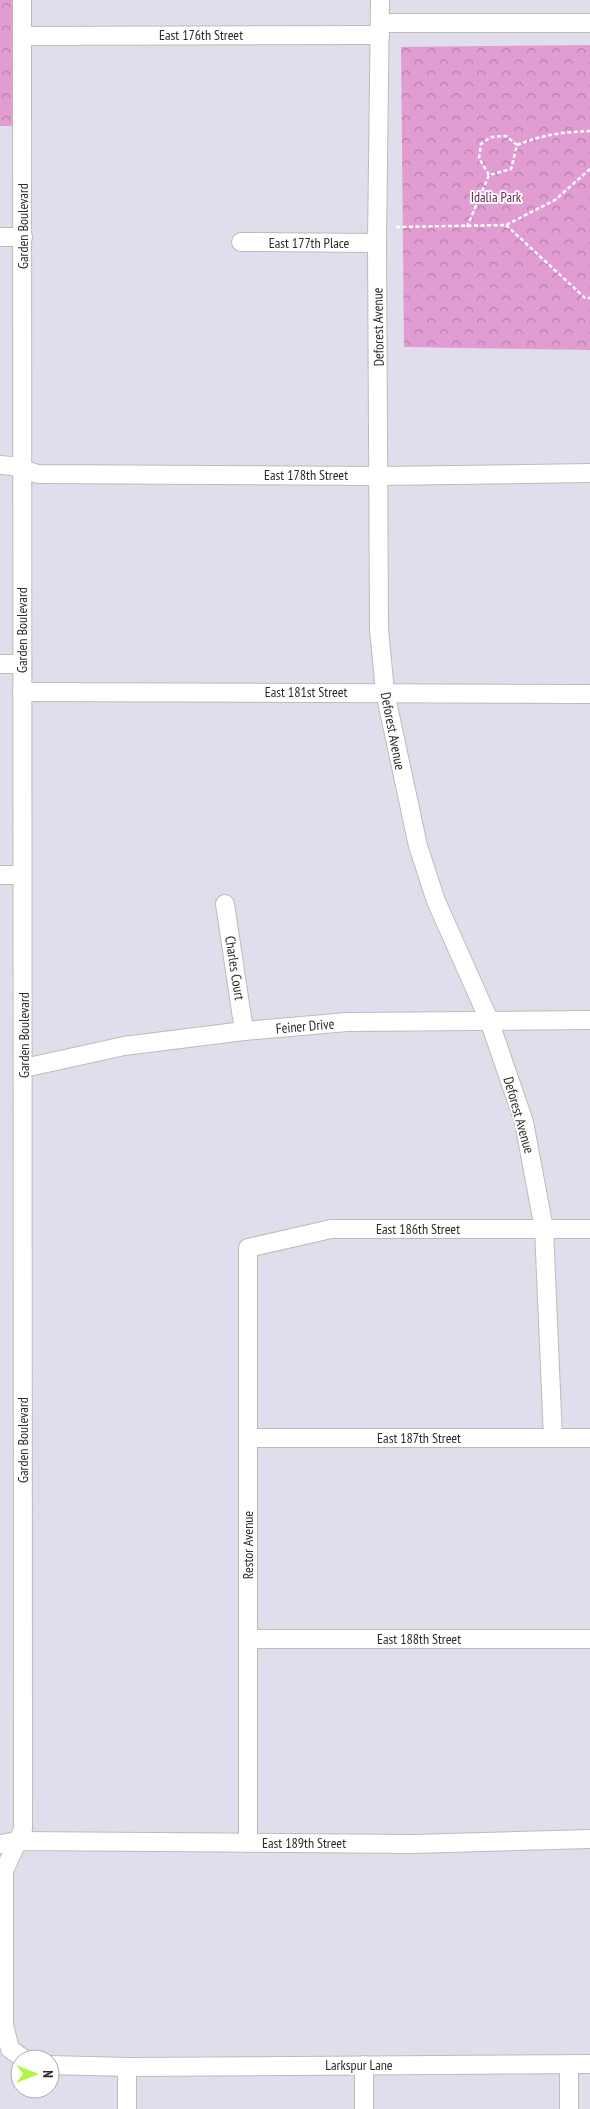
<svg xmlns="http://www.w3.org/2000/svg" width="590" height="2109" font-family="'PT Sans Narrow',sans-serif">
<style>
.forest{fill:url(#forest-crowns)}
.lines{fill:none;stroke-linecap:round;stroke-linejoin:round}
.minor-casing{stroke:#babeb1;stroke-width:20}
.path{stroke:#fff;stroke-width:2.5;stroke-dasharray:4 2.5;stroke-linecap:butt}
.minor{stroke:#fff;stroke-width:18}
.labels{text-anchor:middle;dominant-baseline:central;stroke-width:4;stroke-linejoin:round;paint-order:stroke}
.street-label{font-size:14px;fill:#2b2b2b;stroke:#fff}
.park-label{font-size:14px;fill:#671d4d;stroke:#fff}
</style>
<defs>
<pattern id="forest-crowns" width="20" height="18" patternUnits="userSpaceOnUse" patternTransform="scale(1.25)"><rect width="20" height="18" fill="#e19cd2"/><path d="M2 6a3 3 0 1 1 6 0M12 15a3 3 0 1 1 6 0" fill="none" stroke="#b77fab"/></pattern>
</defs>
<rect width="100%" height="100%" fill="#e0deed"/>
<g class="forest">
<polygon points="0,0 22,0 23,126 0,126"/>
<polygon points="590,45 590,350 404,347 401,47"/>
</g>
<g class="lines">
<defs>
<g id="minor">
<polyline points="22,0 23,1829 4,1871 4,2025 10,2049 24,2059"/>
<polyline points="380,0 377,243 379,629 385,692 418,846 436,901 489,1020 524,1122 544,1229 553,1438"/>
<polyline points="380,23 590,23"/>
<polyline points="22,36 380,35"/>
<polyline points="0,237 23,237"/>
<polyline points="241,242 377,243"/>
<polyline points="0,465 12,466 38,474 380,476 590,473"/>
<polyline points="0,664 22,664"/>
<polyline points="22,692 590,694"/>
<polyline points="0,875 22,875"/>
<polyline points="225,904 244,1031"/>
<polyline points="24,1068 124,1046 244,1031 347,1022 590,1020"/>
<polyline points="248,1438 590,1438"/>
<polyline points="248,1639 590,1639"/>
<polyline points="248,1843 248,1248 331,1229 590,1229"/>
<polyline points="0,1844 19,1841 413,1844 590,1839"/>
<polyline points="569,2064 569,2109"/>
<polyline points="50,2065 127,2067 590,2064"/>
<polyline points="364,2065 364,2109"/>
<polyline points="127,2067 127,2109"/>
</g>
</defs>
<use href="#minor" class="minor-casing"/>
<g class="path">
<polyline points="489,175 479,158 481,144 491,137 506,136 517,145"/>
<polyline points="506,225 585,298 590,298"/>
<polyline points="396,227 506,225 555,200 590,169"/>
<path d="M467,227L489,175L511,169L517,145C541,135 564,132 590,131"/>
</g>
<use href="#minor" class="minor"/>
</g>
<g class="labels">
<g class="street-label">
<text x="201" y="35">East 176th Street</text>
<text transform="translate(23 226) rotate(-90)">Garden Boulevard</text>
<text x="309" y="243">East 177th Place</text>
<text transform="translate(378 327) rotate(-91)">Deforest Avenue</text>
<text x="306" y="475">East 178th Street</text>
<text transform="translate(22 630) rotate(-90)">Garden Boulevard</text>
<text x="306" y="692">East 181st Street</text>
<text transform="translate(393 731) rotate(79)">Deforest Avenue</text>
<text transform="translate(235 968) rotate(81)">Charles Court</text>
<text transform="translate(305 1026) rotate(-5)">Feiner Drive</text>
<text transform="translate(24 1035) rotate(-90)">Garden Boulevard</text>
<text transform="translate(519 1115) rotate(74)">Deforest Avenue</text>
<text x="418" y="1229">East 186th Street</text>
<text x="419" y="1438">East 187th Street</text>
<text transform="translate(23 1440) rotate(-90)">Garden Boulevard</text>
<text transform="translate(248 1545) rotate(-90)">Restor Avenue</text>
<text x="419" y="1639">East 188th Street</text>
<text x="304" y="1843">East 189th Street</text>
<text x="359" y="2065">Larkspur Lane</text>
</g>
<g class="park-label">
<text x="496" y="197">Idalia Park</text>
</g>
</g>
<g transform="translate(35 2074) rotate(90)"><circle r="24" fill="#ffffff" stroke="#aaaaaa"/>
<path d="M0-4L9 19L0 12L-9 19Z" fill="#b3f443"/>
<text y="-8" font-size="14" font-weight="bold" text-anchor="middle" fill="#2b2b2b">N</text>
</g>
</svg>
